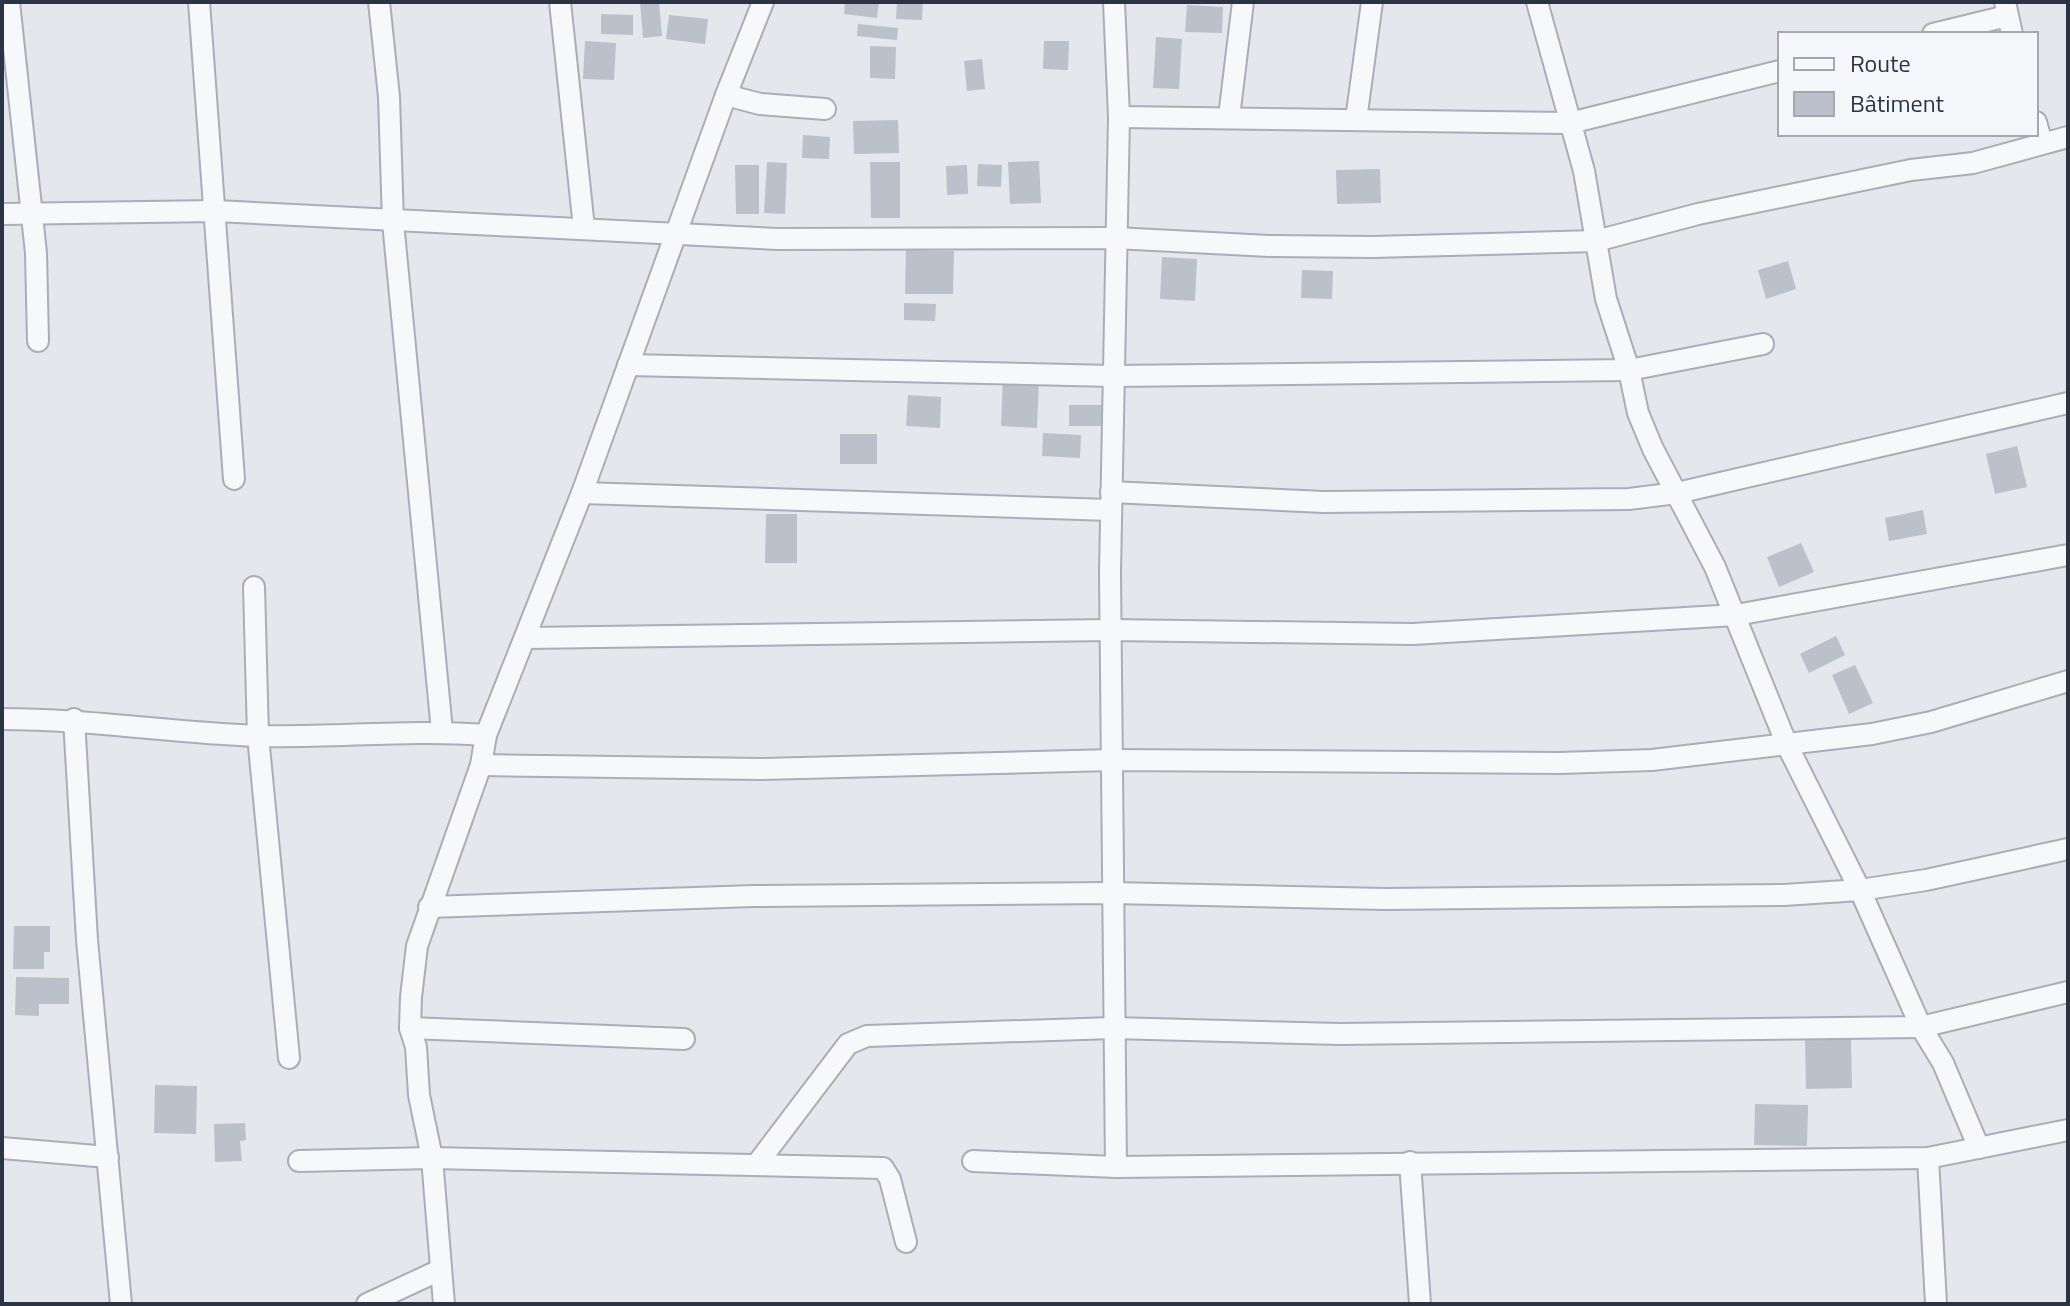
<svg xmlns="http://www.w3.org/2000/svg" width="2070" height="1306" font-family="'Titillium Web',sans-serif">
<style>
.building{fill:#bbc0ca}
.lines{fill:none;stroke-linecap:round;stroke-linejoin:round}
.minor-casing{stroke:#a9aeb7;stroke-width:24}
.minor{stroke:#f7f8fa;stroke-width:20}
</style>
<rect width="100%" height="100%" fill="#e4e7ec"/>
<g class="building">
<polygon points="640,2 659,2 662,36 643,38"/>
<polygon points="845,2 879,2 877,18 844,14"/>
<polygon points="897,2 923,2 922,20 896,19"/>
<polygon points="1187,5 1223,7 1222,33 1185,32"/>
<polygon points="601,14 633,15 633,35 601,34"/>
<polygon points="669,15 708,19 705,44 666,39"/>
<polygon points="858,24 898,28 897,40 857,36"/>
<polygon points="1156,37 1182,39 1179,89 1153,88"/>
<polygon points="585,41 616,43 614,80 583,79"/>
<polygon points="1044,41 1069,41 1068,70 1043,69"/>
<polygon points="870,46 896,47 895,79 870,78"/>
<polygon points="982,59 985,89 967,91 964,61"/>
<polygon points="898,120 899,153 854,154 853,121"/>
<polygon points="803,135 830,137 829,159 802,158"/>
<polygon points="1039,161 1041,203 1010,204 1008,162"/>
<polygon points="767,162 787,163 785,214 764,213"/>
<polygon points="870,162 900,162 900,218 871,218"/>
<polygon points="978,164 1002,165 1001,187 977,186"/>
<polygon points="735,165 759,165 759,214 736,214"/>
<polygon points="967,165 968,194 947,195 946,166"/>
<polygon points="1380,169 1381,203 1337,204 1336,170"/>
<polygon points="906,250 954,251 953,294 905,294"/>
<polygon points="1162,257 1197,259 1195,301 1160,299"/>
<polygon points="1788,261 1796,289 1766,299 1758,270"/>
<polygon points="1302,270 1333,271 1332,299 1301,298"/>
<polygon points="904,303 936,304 935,321 904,320"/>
<polygon points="1003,377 1039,379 1037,428 1001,426"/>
<polygon points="908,395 941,397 940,428 906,426"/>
<rect x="1069" y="405" width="34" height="21"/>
<polygon points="1043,433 1081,435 1080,458 1042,456"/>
<rect x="840" y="434" width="37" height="30"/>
<polygon points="2017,446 2027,487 1995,494 1986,454"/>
<polygon points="1923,510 1927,534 1889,541 1885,518"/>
<polygon points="766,514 797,514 797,563 765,563"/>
<polygon points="1801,543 1814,572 1779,587 1767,557"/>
<polygon points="1836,636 1845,655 1809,673 1800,654"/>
<polygon points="1855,665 1873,703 1849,714 1832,675"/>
<polygon points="14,926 50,926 50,952 44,952 44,969 13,969"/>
<polygon points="16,977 69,978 69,1004 39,1004 39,1016 15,1015"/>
<polygon points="1851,1037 1852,1088 1806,1089 1805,1038"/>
<polygon points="155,1085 197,1086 196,1134 154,1133"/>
<polygon points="1755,1104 1808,1105 1807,1146 1754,1145"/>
<polygon points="245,1123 246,1140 240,1141 242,1161 215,1162 214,1124"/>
</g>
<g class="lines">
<defs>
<g id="minor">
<polyline points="9,2 36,253 38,341"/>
<polyline points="199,2 234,479"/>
<polyline points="379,2 389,97 393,222 442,731"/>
<polyline points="560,2 584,228"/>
<polyline points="1114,2 1119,117 1110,572 1116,1167"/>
<polyline points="1537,2 1584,171 1606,299 1629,370 1638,413 1653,449 1715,567 1787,745 1860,890 1921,1027 1943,1063 1979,1148"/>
<polyline points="2005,2 2012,34"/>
<polyline points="1933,34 2007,16"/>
<polyline points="726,95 760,104 825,109"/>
<polyline points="1119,117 1570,123 1780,71"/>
<polyline points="1229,117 1243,2"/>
<polyline points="1356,120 1372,2"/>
<polyline points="2036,122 2042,143"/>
<polyline points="2,214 216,211 778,239 1115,238 1269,246 1373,247 1596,241 1698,214 1911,170 1973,163 2068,137"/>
<polyline points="628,365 1113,376 1629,370 1763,344"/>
<polyline points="1111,492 1324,502 1629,499 1677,493 2068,403"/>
<polyline points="582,493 1111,510"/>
<polyline points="254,587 258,736 289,1058"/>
<polyline points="526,638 1111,630 1413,634 1736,615 2068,555"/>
<path d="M2,719C88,719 173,733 259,736C335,738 410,729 486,735"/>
<polyline points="74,719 87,940 121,1304"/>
<polyline points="481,765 760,769 1112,760 1560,763 1652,760 1872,734 1931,722 2068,681"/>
<polyline points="429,907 754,896 1113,893 1385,899 1784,895 1860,890 1926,880 2068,849"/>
<polyline points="410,1028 684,1039"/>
<polyline points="2,1148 108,1157"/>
<polyline points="1928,1158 1936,1304"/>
<polyline points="299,1161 432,1158 883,1168 890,1179 906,1242"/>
<polyline points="973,1161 1116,1167 1928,1158 2068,1130"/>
<polyline points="1410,1162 1420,1304"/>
<polyline points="757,1164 848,1044 867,1036 1113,1028 1340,1034 1921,1027 2068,992"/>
<polyline points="367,1304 440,1270"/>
<polyline points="444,1304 432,1158 419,1095 416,1047 410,1028 411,997 417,946 481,765 486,735 582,493 726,95 763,2"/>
</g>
</defs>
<use href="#minor" class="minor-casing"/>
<use href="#minor" class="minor"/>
</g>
<rect width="2070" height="1306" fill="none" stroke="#2b3445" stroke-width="8"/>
<rect x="1778" y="32" width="260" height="104" fill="#f4f6f9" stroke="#a4a8b1" stroke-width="2"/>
<rect x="1794" y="58" width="40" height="12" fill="#f7f8fa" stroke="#a4a8b1" stroke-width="2"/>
<text x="1850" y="72" font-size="24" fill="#2b3445">Route</text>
<rect x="1794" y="92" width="40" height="24" fill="#bbc0ca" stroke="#a4a8b1" stroke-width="2"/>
<text x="1850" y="112" font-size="24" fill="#2b3445">Bâtiment</text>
</svg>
